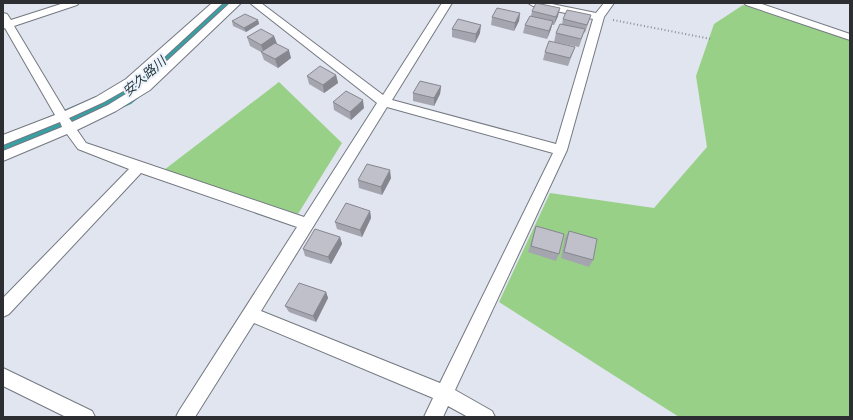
<svg xmlns="http://www.w3.org/2000/svg" width="853" height="420" font-family="Montserrat,'Noto Sans JP',sans-serif">
<style>
.green{fill:#98d088}
.lines{fill:none;stroke-linecap:round;stroke-linejoin:round}
.river{fill:#37a0a4;fill-rule:evenodd}
.street-casing{stroke:#747881;stroke-width:2}
.path{stroke:#8b8f96;stroke-width:2;stroke-dasharray:1 2.5;stroke-linecap:butt}
.street{fill:#fff;fill-rule:evenodd}
.wall{fill:#a5a5af}
.shaded-wall{fill:#86868e}
.building{fill:#c0c0cb;stroke:#86868e}
.labels{text-anchor:middle;dominant-baseline:central;stroke-width:4;stroke-linejoin:round;paint-order:stroke}
.water-label{font-size:13px;font-style:italic;fill:#233a3b;stroke:#eef2fd}
</style>
<rect width="100%" height="100%" fill="#e0e5ef"/>
<g class="green">
<polygon points="743,5 850,40 850,417 679,417 499,302 550,193 654,208 707,147 696,76 714,24"/>
<polygon points="279,82 342,143 298,214 164,170"/>
</g>
<g class="lines">
<polygon class="river" points="214,3 239,3 147,91 131,104 14,156 3,159 3,136 111,90 129,79"/>
<defs>
<g id="street">
<path d="M64,3H79L77,5L14,26L65,111L96,97L126,79L212,3H223L134,85L104,102L69,118L72,122L108,105L142,84L230,3H241L150,90L116,111L77,130L86,143L304,217L377,103L250,3H261L383,95L442,3H452L392,100L556,144L593,19L533,6L528,3H547L596,13L604,3H614L604,17L567,150L455,390L492,411L495,417H468L448,406L443,417H424L433,398L254,323L195,417H176L179,411L297,227L141,173L9,314L3,317V298L129,169L78,149L67,134L3,161V151L62,127L60,122L3,145V135L55,115L5,28L3,29V13L7,14L11,20ZM387,107L553,153L440,383L261,311Z"/>
<polygon points="744,3 759,3 850,34 850,40 746,5"/>
<polygon points="3,368 92,411 95,417 66,417 3,386"/>
</g>
</defs>
<use href="#street" class="street-casing"/>
<polyline class="path" points="613,20 711,39"/>
<use href="#street" class="street"/>
</g>
<g class="wall">
<polygon points="532,11 558,16 554,25 552,25 551,29 547,39 523,33 525,25 531,16"/>
<polygon points="520,13 519,21 514,31 491,25 492,17"/>
<polygon points="591,15 585,33 584,32 579,47 554,42 556,33 562,24 563,19"/>
<polygon points="258,20 259,24 246,32 233,26 232,21"/>
<polygon points="452,29 480,33 475,43 452,37"/>
<polygon points="274,36 277,44 291,58 278,68 264,60 261,52 250,46 247,37"/>
<polygon points="575,47 568,66 543,60 545,52"/>
<polygon points="336,75 338,83 324,93 309,84 307,76"/>
<polygon points="441,86 440,94 434,106 413,101 413,93"/>
<polygon points="333,102 364,108 351,120 334,110"/>
<polygon points="391,178 382,195 359,188 358,180"/>
<polygon points="370,211 371,218 362,237 337,229 335,222"/>
<polygon points="536,226 559,254 556,261 528,252"/>
<polygon points="569,231 593,260 589,267 561,258 565,238"/>
<polygon points="340,237 342,244 331,264 305,256 303,249"/>
<polygon points="326,292 328,298 316,322 289,312 285,306"/>
</g>
<g class="shaded-wall">
<polygon points="560,8 558,16 554,25 556,17"/>
<polygon points="520,13 519,21 514,31 515,23"/>
<polygon points="258,20 259,24 246,32 244,28"/>
<polygon points="553,21 551,29 547,39 549,31"/>
<polygon points="481,25 480,33 475,43 476,34"/>
<polygon points="274,36 277,44 264,53 261,45"/>
<polygon points="289,50 291,58 278,68 275,59"/>
<polygon points="336,75 338,83 324,93 323,85"/>
<polygon points="441,86 440,94 434,106 434,98"/>
<polygon points="363,100 364,108 351,120 350,112"/>
<polygon points="390,170 391,178 382,195 381,187"/>
<polygon points="370,211 371,218 362,237 360,230"/>
<polygon points="340,237 342,244 331,264 328,257"/>
<polygon points="326,292 328,298 316,322 313,316"/>
</g>
<g class="building">
<polygon points="536,3 560,8 556,17 532,11"/>
<polygon points="497,8 520,13 515,23 492,17"/>
<polygon points="567,10 591,15 587,25 563,19"/>
<polygon points="245,14 258,20 244,28 232,21"/>
<polygon points="530,16 553,21 549,31 525,25"/>
<polygon points="458,19 481,25 476,34 452,29"/>
<polygon points="560,24 585,29 581,39 556,33"/>
<polygon points="261,29 274,36 261,45 247,37"/>
<polygon points="549,41 575,47 570,58 545,52"/>
<polygon points="275,43 289,50 275,59 261,52"/>
<polygon points="320,66 336,75 323,85 307,76"/>
<polygon points="420,81 441,86 434,98 413,93"/>
<polygon points="346,91 363,100 350,112 333,102"/>
<polygon points="367,164 390,170 381,187 358,180"/>
<polygon points="346,203 370,211 360,230 335,222"/>
<polygon points="536,226 564,234 559,254 531,246"/>
<polygon points="315,229 340,237 328,257 303,249"/>
<polygon points="569,231 597,239 593,260 564,252"/>
<polygon points="299,283 326,292 313,316 285,306"/>
</g>
<g class="labels">
<g class="water-label">
<text transform="translate(144 76) rotate(-41)">安久路川</text>
</g>
</g>
<rect width="853" height="420" fill="none" stroke="#2c2e32" stroke-width="8"/>
</svg>
